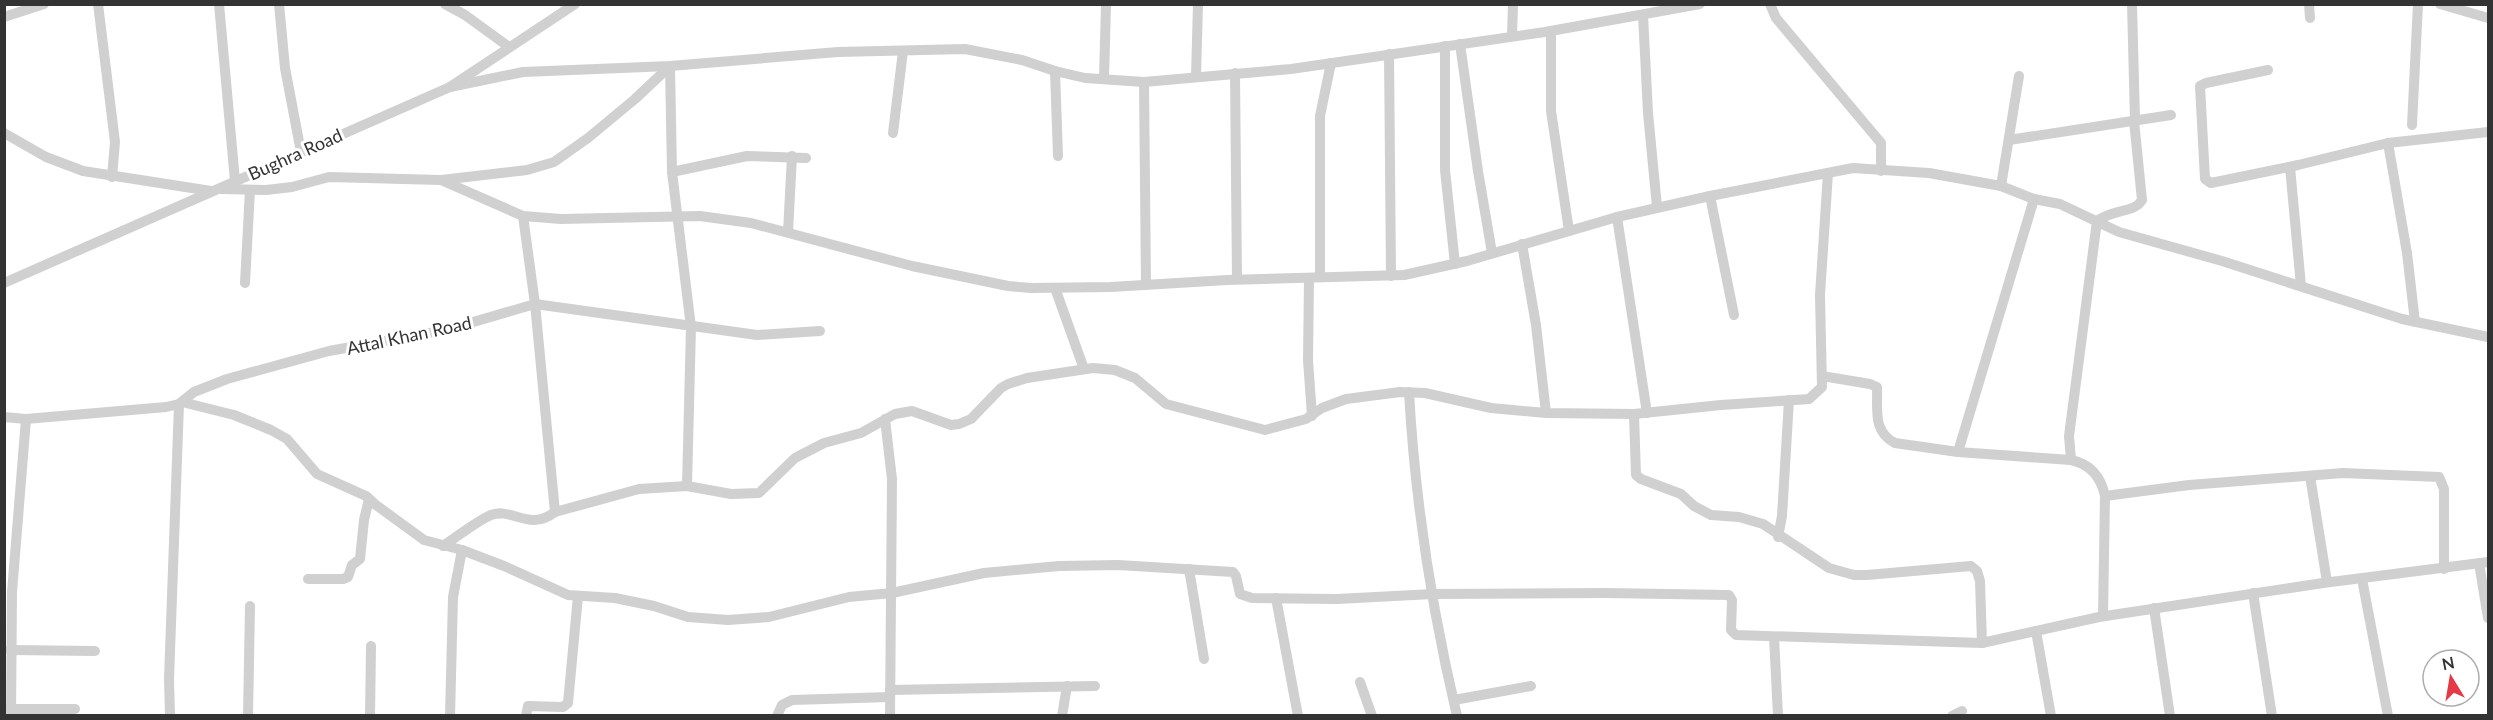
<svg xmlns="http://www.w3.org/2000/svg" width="2493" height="720" font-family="Lato,sans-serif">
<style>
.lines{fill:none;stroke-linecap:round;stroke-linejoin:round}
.minor{stroke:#d0d0d0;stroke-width:10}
.labels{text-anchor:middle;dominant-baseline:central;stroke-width:6;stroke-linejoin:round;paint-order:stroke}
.street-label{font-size:18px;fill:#333;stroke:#fff}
</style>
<rect width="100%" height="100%" fill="#fff"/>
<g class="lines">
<g class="minor">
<polyline points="98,4 115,142 112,177"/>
<polyline points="219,4 235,181"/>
<polyline points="279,4 285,68 301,152"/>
<polyline points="445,4 465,15 509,47"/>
<polyline points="1770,4 1776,18 1881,143 1881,171"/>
<polyline points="2132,4 2135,120"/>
<polyline points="2309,4 2310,18"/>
<polyline points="2440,4 2488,18"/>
<polyline points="1643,15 1648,113 1657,207"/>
<polyline points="4,17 44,4"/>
<polyline points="1551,31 1551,111 1569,231"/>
<polyline points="1512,36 1513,4"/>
<polyline points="1460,44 1478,171 1492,253"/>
<polyline points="1445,46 1445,170 1455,264"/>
<polyline points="1389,54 1391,276"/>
<polyline points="670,66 672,172 691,327 687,486"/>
<polyline points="2268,70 2206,83 2200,86 2205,179 2211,183 2298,165 2388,143 2488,132"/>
<polyline points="1055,71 1058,156"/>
<polyline points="1235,73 1237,279"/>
<polyline points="1196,76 1198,4"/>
<polyline points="1104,79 1106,4"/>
<polyline points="1144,82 1146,285"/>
<polyline points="450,87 523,72 670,66 838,52 965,49 1022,60 1055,71 1085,78 1144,82 1291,69 1545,32 1700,4"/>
<polyline points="2412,125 2418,4"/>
<polyline points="4,133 46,157 83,171 211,191"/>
<polyline points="893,133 903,51"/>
<polyline points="2009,140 2171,115"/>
<polyline points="2388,143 2407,253 2415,322"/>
<polyline points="2290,167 2301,286"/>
<polyline points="672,172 747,156 806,158"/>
<polyline points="441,180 523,216 561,219 700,216 751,223 912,266 1008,286 1031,288 1111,287 1227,280 1404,275 1467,261 1617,217 1710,196 1853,168 1929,173 2001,186 2034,199 2060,204 2119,232 2222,261 2402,319 2488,337"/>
<polyline points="2001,186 2019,76"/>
<polyline points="221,189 266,190 292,187 329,177 441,180 527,170 554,162 588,138 635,99 670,66"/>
<polyline points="1710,196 1734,315"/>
<polyline points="523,216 535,304 555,512"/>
<polyline points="1617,217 1647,413"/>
<polyline points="788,232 792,156"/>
<polyline points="1522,244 1536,325 1546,413"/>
<polyline points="1320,277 1320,116 1331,63"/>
<polyline points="1309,278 1308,360 1312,416"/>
<polyline points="4,283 450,87 575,4"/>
<polyline points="245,283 250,190"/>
<polyline points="1055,288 1084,369"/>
<path d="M1822,376L1870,384L1877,387C1878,409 1872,431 1895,443L1958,452L2071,460"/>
<path d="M1409,392C1415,501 1432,610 1457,716"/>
<polyline points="182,402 234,415 271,430 287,439 317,474 366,496 376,505 424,540 462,550 504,566 568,595 615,598 654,606 688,617 728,620 769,617 849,597 892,593 984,573 1059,566 1118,565 1233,572 1236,576 1240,594 1252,598 1337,599 1433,594 1606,593 1729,595 1732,600 1731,630 1736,635 1982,643 2099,617 2323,583 2488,562"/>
<polyline points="1634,414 1636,475 1641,479 1681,494 1694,506 1711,515 1739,517 1763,524 1829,568 1854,575 1867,575 1971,566 1977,571 1980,581 1982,643"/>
<polyline points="4,417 26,419 166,407 179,404 194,392 227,379 329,351 446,330 535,304 757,335 820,331"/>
<polyline points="885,419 892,479 890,716"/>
<polyline points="1958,452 2034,199"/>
<polyline points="2310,476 2327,582"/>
<polyline points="2105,496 2189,485 2343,473 2439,477 2444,489 2444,569"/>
<polyline points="1778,537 1782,516 1789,400"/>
<path d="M443,546C455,538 480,519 491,515C512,507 529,532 555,512L639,489L687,486L731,494L759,493L795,458L824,443L861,433L895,414L912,411L951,425L959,424L971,419L1001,388L1008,384L1027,378L1093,368L1115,370L1135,378L1166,404L1265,430L1306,419L1322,408L1346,399L1400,392L1425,393L1491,408L1546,413L1634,414L1721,405L1809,399L1822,387L1820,295L1828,173"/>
<polyline points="2479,563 2488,618"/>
<polyline points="1189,569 1204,659"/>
<polyline points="308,579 343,579 348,577 352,565 360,559 364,520 369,499"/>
<polyline points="2362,579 2388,716"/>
<polyline points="2253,593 2272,716"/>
<polyline points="1276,598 1298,716"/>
<polyline points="2154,608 2170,716"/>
<path d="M2103,616L2105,496C2101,477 2090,464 2071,460L2069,436L2097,221C2112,209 2135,213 2142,200L2134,121"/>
<polyline points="2036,631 2051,716"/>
<polyline points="1774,637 1778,716"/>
<polyline points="10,650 95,651"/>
<polyline points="1360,682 1372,716"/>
<polyline points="890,690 1095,686"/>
<polyline points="1454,700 1531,686"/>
<polyline points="11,709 75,709"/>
<polyline points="11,716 12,592 26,419"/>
<polyline points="170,716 169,679 179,404"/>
<polyline points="248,716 250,606"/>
<polyline points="370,716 371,646"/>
<polyline points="450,716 453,597 462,550"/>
<polyline points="526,716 528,706 563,707 568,703 578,596"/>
<polyline points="777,716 782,705 792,700 890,697"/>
<polyline points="1062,716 1067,686"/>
<polyline points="1952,716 1962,711"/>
</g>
</g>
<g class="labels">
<g class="street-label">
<text transform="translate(295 154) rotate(-24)">Bughra Road</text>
<text transform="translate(409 335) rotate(-12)">Attal Khan Road</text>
</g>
</g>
<rect width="2493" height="720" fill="none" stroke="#333333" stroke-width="12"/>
<g transform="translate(2451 678) rotate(349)"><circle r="28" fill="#ffffff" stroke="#adadad" stroke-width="1.5"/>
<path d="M0-4.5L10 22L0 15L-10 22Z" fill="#e63946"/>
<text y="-9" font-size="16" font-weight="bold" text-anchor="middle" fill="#333333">N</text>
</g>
</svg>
